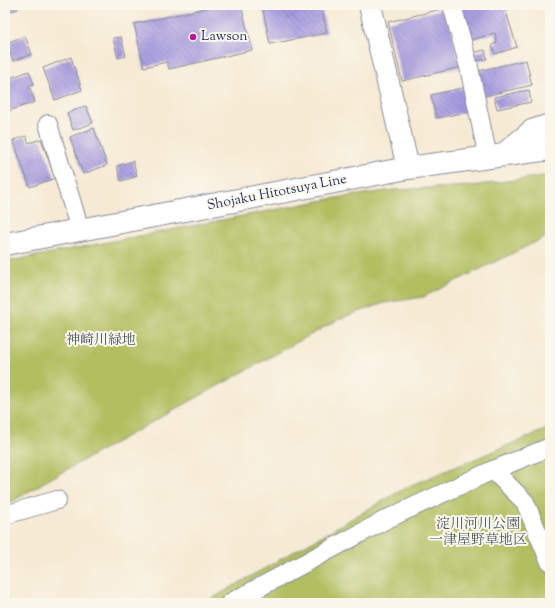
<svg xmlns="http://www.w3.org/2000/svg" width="555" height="608" font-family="'Sorts Mill Goudy','Noto Serif JP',serif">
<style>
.park{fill:#b2be60;stroke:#66765f}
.building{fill:url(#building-back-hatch)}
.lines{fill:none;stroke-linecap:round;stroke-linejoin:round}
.service-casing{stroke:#888c99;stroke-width:20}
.minor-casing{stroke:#888c99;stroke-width:24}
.secondary-casing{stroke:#888c99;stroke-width:24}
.service{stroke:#fff;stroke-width:18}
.minor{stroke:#fff;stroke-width:22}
.secondary{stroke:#fff;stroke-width:22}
.poi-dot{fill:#b5179e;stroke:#fbf7ec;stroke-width:1.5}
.labels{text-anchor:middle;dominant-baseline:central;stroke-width:4;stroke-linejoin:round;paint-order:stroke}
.poi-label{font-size:14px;fill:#1b2f5e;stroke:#fbf7ec;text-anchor:start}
.street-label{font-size:14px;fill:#1b2f5e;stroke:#fbf7ec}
.park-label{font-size:14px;fill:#485a5f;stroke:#fbf7ec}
</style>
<defs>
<pattern id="building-back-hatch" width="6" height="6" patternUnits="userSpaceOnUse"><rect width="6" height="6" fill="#a599e0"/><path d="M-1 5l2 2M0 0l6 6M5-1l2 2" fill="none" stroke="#867db9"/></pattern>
</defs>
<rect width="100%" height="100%" fill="#fbf7ec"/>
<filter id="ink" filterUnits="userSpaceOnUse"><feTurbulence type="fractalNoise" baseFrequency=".025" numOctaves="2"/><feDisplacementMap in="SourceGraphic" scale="8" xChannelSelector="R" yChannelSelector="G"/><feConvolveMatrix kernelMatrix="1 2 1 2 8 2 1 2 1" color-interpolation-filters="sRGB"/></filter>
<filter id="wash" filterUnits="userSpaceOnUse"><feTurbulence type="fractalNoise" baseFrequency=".012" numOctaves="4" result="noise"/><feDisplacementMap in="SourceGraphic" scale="16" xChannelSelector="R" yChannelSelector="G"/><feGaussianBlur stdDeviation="0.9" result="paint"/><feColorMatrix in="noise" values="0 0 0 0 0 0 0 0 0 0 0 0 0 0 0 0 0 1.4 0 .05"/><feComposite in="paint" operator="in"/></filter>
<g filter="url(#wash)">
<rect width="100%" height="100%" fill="#f6ead4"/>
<g class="park">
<polygon points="550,175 550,235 423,297 384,303 339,319 46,481 5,506 5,262 330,199 393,190 471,186"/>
<polygon points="550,428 550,603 204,603 409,486"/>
</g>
<g id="blocks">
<g class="building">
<polygon points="5,5 17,5 18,9 5,13"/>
<polygon points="220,5 241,5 252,50 169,69 167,62 144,67 134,24"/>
<polygon points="262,5 321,5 327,33 270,44"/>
<polygon points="457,5 504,5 517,47 495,54 492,45 497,43 495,33 468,41"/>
<polygon points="446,8 461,67 402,81 388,22"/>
<polygon points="25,36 32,54 13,61 6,43"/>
<polygon points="121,37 126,56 118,58 113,38"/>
<polygon points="485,50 487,59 475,61 473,53"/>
<polygon points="71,57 82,90 55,100 43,68"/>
<polygon points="526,60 532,85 484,96 478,71"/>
<polygon points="29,71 34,84 29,86 35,102 5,112 5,80"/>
<polygon points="467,87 473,111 436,118 431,95"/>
<polygon points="529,90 531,102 497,109 494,97"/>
<polygon points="86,106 93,123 73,130 67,113"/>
<polygon points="94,128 107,165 83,174 70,137"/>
<polygon points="26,136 29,143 41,139 55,178 30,187 13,140"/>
<polygon points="133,161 137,176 121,181 117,166"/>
</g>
</g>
</g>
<g filter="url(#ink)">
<use href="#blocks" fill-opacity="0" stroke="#888c99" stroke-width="1"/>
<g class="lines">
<defs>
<g id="service">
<polyline points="452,5 469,67 488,158"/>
<polyline points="48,124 80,230"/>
<polyline points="493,470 525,502 550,562"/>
<polyline points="5,515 57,500"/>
<polyline points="230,603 387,519 493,470 550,447"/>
</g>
<g id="minor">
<polyline points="370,5 408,168"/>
<polyline points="503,155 532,131 550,125"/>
</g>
<polyline id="secondary" points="5,244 408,168 550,149"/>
</defs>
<use href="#service" class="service-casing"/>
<use href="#minor" class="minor-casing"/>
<use href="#secondary" class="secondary-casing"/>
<use href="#service" class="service"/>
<use href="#minor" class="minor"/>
<use href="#secondary" class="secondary"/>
</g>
</g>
<circle class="poi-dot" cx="193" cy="37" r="4"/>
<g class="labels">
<g class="poi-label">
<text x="201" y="37">Lawson</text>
</g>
<g class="street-label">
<text transform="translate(277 193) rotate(-11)">Shojaku Hitotsuya Line</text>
</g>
<g class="park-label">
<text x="101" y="341">神崎川緑地</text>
<text x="478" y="525">淀川河川公園<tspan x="478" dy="16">一津屋野草地区</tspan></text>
</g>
</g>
<rect width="555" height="608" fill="none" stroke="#fbf7ec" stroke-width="20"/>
</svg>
